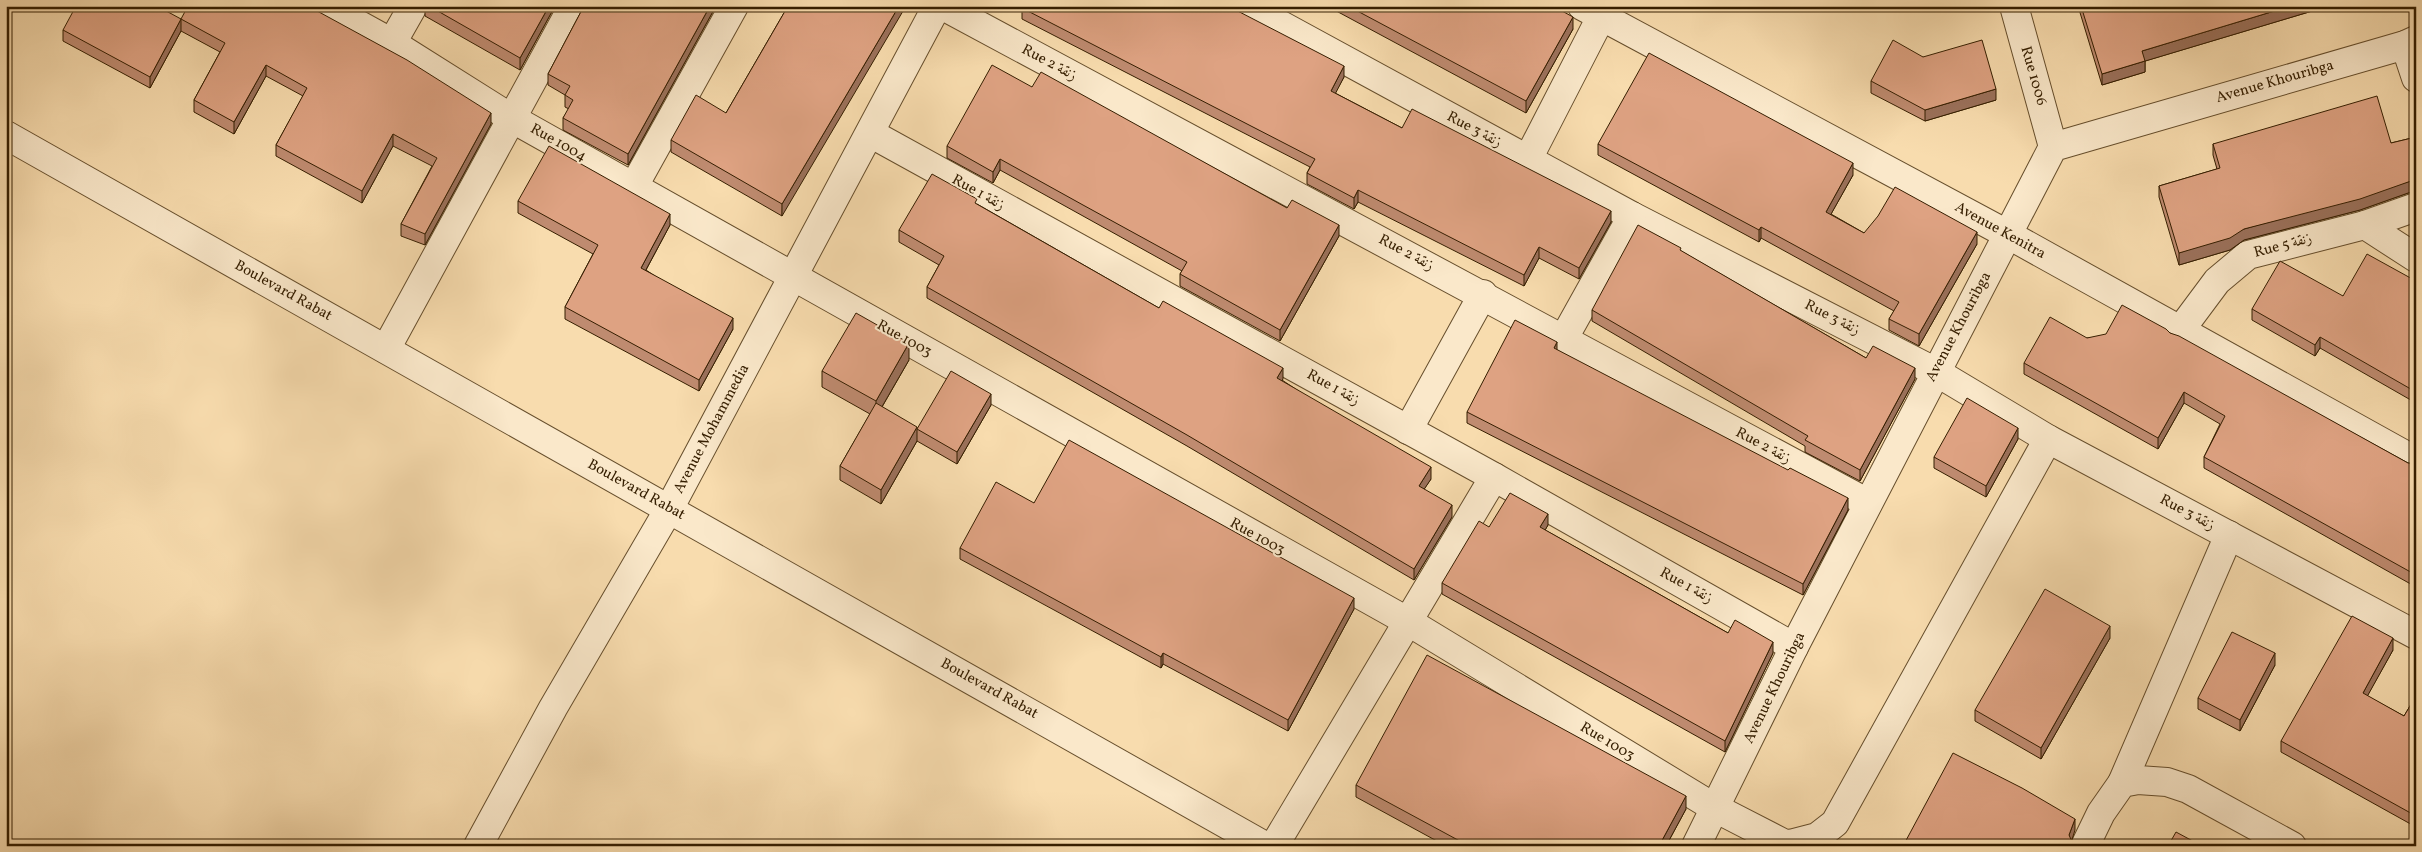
<svg xmlns="http://www.w3.org/2000/svg" width="2422" height="852" font-family="Vollkorn,Amiri,serif">
<style>
.lines{fill:none;stroke-linecap:round;stroke-linejoin:round}
.minor-casing{stroke:#664e2c;stroke-width:30}
.minor{stroke:#fae8ca;stroke-width:28}
.wall{fill:#bf8b70;stroke:#351e00}
.shaded-wall{fill:#9b715b;stroke:#351e00}
.building{fill:#dea282;stroke:#351e00}
.labels{text-anchor:middle;dominant-baseline:central;stroke-width:4;stroke-linejoin:round;paint-order:stroke}
.street-label{font-size:15px;fill:#351e00;stroke:#fae8ca}
</style>
<rect width="100%" height="100%" fill="#f8dcae"/>
<filter id="stains"><feTurbulence type="fractalNoise" baseFrequency=".004" numOctaves="4"/><feColorMatrix values="0 0 0 0 .2 0 0 0 0 .09 0 0 0 0 .02 0 0 0 .5 -.17"/></filter>
<radialGradient id="worn" r=".72"><stop offset=".6" stop-color="#630" stop-opacity="0"/><stop offset="1" stop-color="#630" stop-opacity=".3"/></radialGradient>
<g class="lines">
<defs>
<g id="minor">
<polyline points="325,6 392,43 511,118 1407,621 1715,808 1783,843 1790,844 1817,837 1835,823 2048,439"/>
<polyline points="943,6 1868,503"/>
<polyline points="1246,6 1632,216 1936,372 2048,439 2416,635"/>
<polyline points="1582,6 2007,234 2416,461"/>
<polyline points="2014,6 2053,147"/>
<polyline points="392,43 413,6"/>
<polyline points="2405,45 2416,78"/>
<polyline points="870,133 1494,477 1794,647"/>
<polyline points="6,135 1265,846"/>
<polyline points="1528,159 1601,17"/>
<polyline points="634,186 734,6"/>
<polyline points="2365,225 2416,258"/>
<polyline points="2179,332 2217,281 2248,255 2365,225 2416,207"/>
<polyline points="1564,338 1632,216"/>
<polyline points="386,349 573,6"/>
<polyline points="1408,430 1483,294"/>
<polyline points="2122,783 2229,535"/>
<polyline points="478,846 553,708 669,509 937,6"/>
<polyline points="1274,846 1494,477"/>
<polyline points="1696,846 1794,647 2053,147 2405,45 2416,40"/>
<polyline points="2085,846 2101,813 2122,783 2138,780 2167,782 2188,789 2292,846"/>
</g>
</defs>
<use href="#minor" class="minor-casing"/>
<use href="#minor" class="minor"/>
</g>
<g class="wall">
<polygon points="425,6 555,6 520,70 425,16"/>
<polygon points="584,6 716,6 628,165 563,130 563,118 569,109 565,107 565,95 548,85 548,74"/>
<polygon points="788,6 782,216 671,152 671,140 726,113"/>
<polygon points="1327,6 1553,6 1573,29 1526,113"/>
<polygon points="2078,6 2329,6 2145,61 2145,72 2102,85"/>
<polygon points="1022,8 1344,77 1335,93 1402,128 1611,222 1579,279 1539,258 1524,286 1358,202 1354,209 1307,184 1307,173 1310,167 1022,19"/>
<polygon points="181,19 491,124 425,245 401,236 401,224 432,166 393,146 362,203 276,156 276,145 303,96 266,76 234,134 194,112 194,100 220,52 181,31 150,88 63,41 63,30"/>
<polygon points="1923,57 1996,100 1925,121 1871,93 1871,81"/>
<polygon points="1032,87 1339,236 1280,341 1180,286 1180,274 1182,271 1083,216 1000,170 993,183 947,158 947,146"/>
<polygon points="2416,137 2416,193 2411,192 2360,210 2244,240 2230,250 2179,265 2159,197 2159,186 2217,169 2213,155 2213,144 2391,143"/>
<polygon points="1598,144 1853,175 1831,214 1864,233 1977,244 1919,346 1889,330 1889,319 1894,311 1761,238 1759,242 1598,155"/>
<polygon points="518,201 670,225 646,270 733,329 699,391 565,319 565,307 593,254 518,213"/>
<polygon points="977,204 1283,379 1282,380 1431,479 1424,489 1452,517 1414,580 1187,446 927,298 927,287 939,265 899,242 899,230"/>
<polygon points="1681,251 1866,358 1915,379 1860,481 1805,452 1805,446 1592,321 1592,310"/>
<polygon points="2416,281 2416,403 2320,348 2315,356 2252,320 2252,309 2343,296"/>
<polygon points="2170,333 2408,463 2416,464 2416,587 2204,468 2204,457 2220,424 2184,403 2158,449 2024,374 2024,363 2087,338"/>
<polygon points="1557,350 1848,510 1803,595 1467,423 1467,412"/>
<polygon points="909,360 882,407 917,429 991,405 957,464 917,441 881,504 840,480 840,466 870,414 822,387 822,371"/>
<polygon points="2018,439 1986,497 1934,468 1934,457"/>
<polygon points="1034,503 1354,609 1288,731 1163,664 1161,668 960,559 960,548"/>
<polygon points="1548,525 1545,530 1728,633 1773,653 1725,752 1442,594 1442,583 1489,527"/>
<polygon points="2110,638 2041,759 1975,721 1975,710"/>
<polygon points="2393,650 2367,696 2404,716 2416,696 2416,827 2281,752 2281,741"/>
<polygon points="2275,665 2240,731 2198,709 2198,698"/>
<polygon points="1356,785 1686,809 1666,846 1446,846 1356,797"/>
</g>
<g class="shaded-wall">
<polygon points="549,6 555,6 520,70 520,58"/>
<polygon points="710,6 716,6 628,165 628,154"/>
<polygon points="899,6 906,6 782,216 782,204"/>
<polygon points="2291,6 2329,6 2142,62 2142,51"/>
<polygon points="2346,6 2359,6 2346,10"/>
<polygon points="1573,17 1573,29 1526,113 1526,101"/>
<polygon points="181,19 181,31 150,88 150,77"/>
<polygon points="2145,61 2145,72 2102,85 2102,74"/>
<polygon points="266,65 266,76 234,134 234,122"/>
<polygon points="1344,66 1344,77 1331,102 1331,91"/>
<polygon points="1996,89 1996,100 1925,121 1925,110"/>
<polygon points="491,113 491,124 425,245 425,234"/>
<polygon points="393,134 393,146 362,203 362,191"/>
<polygon points="1000,159 1000,170 993,183 993,172"/>
<polygon points="1853,163 1853,175 1826,223 1826,212"/>
<polygon points="2411,181 2411,192 2360,210 2244,240 2230,250 2179,265 2179,253 2244,229"/>
<polygon points="1358,190 1358,202 1354,209 1354,198"/>
<polygon points="1611,211 1611,222 1579,279 1579,268"/>
<polygon points="670,214 670,225 641,279 641,268"/>
<polygon points="1339,225 1339,236 1280,341 1280,330"/>
<polygon points="1761,227 1761,238 1759,242 1759,230"/>
<polygon points="1977,232 1977,244 1919,346 1919,334"/>
<polygon points="1539,247 1539,258 1524,286 1524,275"/>
<polygon points="733,318 733,329 699,391 699,380"/>
<polygon points="2320,337 2320,348 2315,356 2315,345"/>
<polygon points="1557,342 1557,354 1554,348"/>
<polygon points="909,343 909,360 876,417 876,401"/>
<polygon points="1283,368 1283,379 1277,389 1277,378"/>
<polygon points="1915,368 1915,379 1860,481 1860,470"/>
<polygon points="2184,392 2184,403 2158,449 2158,438"/>
<polygon points="991,394 991,405 957,464 957,452"/>
<polygon points="917,427 917,441 881,504 881,490"/>
<polygon points="2018,428 2018,439 1986,497 1986,486"/>
<polygon points="1431,467 1431,479 1419,497 1419,486"/>
<polygon points="1848,498 1848,510 1803,595 1803,584"/>
<polygon points="1452,505 1452,517 1414,580 1414,569"/>
<polygon points="1548,514 1548,525 1540,539 1540,527"/>
<polygon points="1354,598 1354,609 1288,731 1288,720"/>
<polygon points="2110,626 2110,638 2041,759 2041,748"/>
<polygon points="2393,638 2393,650 2363,704 2363,693"/>
<polygon points="1773,642 1773,653 1725,752 1725,741"/>
<polygon points="1163,653 1163,664 1161,668 1161,657"/>
<polygon points="2275,653 2275,665 2240,731 2240,720"/>
<polygon points="1686,796 1686,809 1666,846 1659,846"/>
<polygon points="2075,819 2075,830 2070,846 2069,835"/>
</g>
<g class="building">
<polygon points="76,6 157,6 181,19 150,77 63,30"/>
<polygon points="188,6 308,6 407,60 491,113 425,234 401,224 437,158 393,134 362,191 276,145 307,88 266,65 234,122 194,100 225,43 181,19"/>
<polygon points="429,6 549,6 520,58"/>
<polygon points="584,6 710,6 628,154 563,118 573,100 565,95 570,86 548,74"/>
<polygon points="788,6 899,6 782,204 671,140 696,95 726,113"/>
<polygon points="1023,6 1228,6 1344,66 1331,91 1402,128 1412,109 1611,211 1579,268 1539,247 1524,275 1358,190 1354,198 1307,173 1315,159 1022,8"/>
<polygon points="1348,6 1553,6 1573,17 1526,101"/>
<polygon points="2081,6 2291,6 2142,51 2145,61 2102,74"/>
<polygon points="1893,40 1923,57 1982,40 1996,89 1925,110 1871,81"/>
<polygon points="1649,53 1853,163 1826,212 1864,233 1878,216 1895,187 1977,232 1919,334 1889,319 1899,302 1761,227 1759,230 1598,144"/>
<polygon points="992,65 1032,87 1041,72 1287,208 1292,200 1339,225 1280,330 1180,274 1187,262 1083,205 1000,159 993,172 947,146"/>
<polygon points="2377,96 2391,143 2416,137 2416,181 2411,181 2360,199 2244,229 2230,238 2179,253 2159,186 2220,168 2213,144"/>
<polygon points="549,146 670,214 641,268 733,318 699,380 565,307 598,245 518,201"/>
<polygon points="932,174 977,199 975,203 1159,308 1163,301 1283,368 1277,378 1431,467 1419,486 1452,505 1414,569 1187,435 927,287 944,256 899,230"/>
<polygon points="1638,225 1681,248 1680,250 1866,358 1873,346 1915,368 1860,470 1805,440 1808,436 1592,310"/>
<polygon points="2367,254 2416,281 2416,392 2320,337 2315,345 2252,309 2280,261 2343,296"/>
<polygon points="2122,305 2166,329 2170,333 2179,336 2408,463 2416,464 2416,575 2204,457 2225,416 2184,392 2158,438 2024,363 2050,317 2087,338 2106,334"/>
<polygon points="856,313 909,343 876,401 822,371"/>
<polygon points="1515,320 1557,342 1554,348 1788,470 1790,468 1848,498 1803,584 1467,412"/>
<polygon points="951,371 991,394 957,452 917,429"/>
<polygon points="1967,398 2018,428 1986,486 1934,457"/>
<polygon points="876,403 917,427 881,490 840,466"/>
<polygon points="1069,440 1354,598 1288,720 1163,653 1161,657 960,548 996,482 1034,503"/>
<polygon points="1510,493 1548,514 1540,527 1572,545 1728,633 1735,620 1773,642 1725,741 1442,583 1479,521 1489,527"/>
<polygon points="2045,589 2110,626 2041,748 1975,710"/>
<polygon points="2352,616 2393,638 2363,693 2404,716 2416,696 2416,816 2281,741"/>
<polygon points="2232,632 2275,653 2240,720 2198,698"/>
<polygon points="1427,655 1686,796 1659,846 1469,846 1356,785"/>
<polygon points="1953,753 2022,788 2075,819 2069,835 2073,844 2072,846 1903,846"/>
<polygon points="2176,832 2202,846 2168,846"/>
</g>
<g class="labels">
<g class="street-label">
<text transform="translate(1049 63) rotate(28)">Rue 2 زنقة</text>
<text transform="translate(2033 76) rotate(74)">Rue 1006</text>
<text transform="translate(2275 82) rotate(-16)">Avenue Khouribga</text>
<text transform="translate(1474 130) rotate(28)">Rue 3 زنقة</text>
<text transform="translate(558 143) rotate(29)">Rue 1004</text>
<text transform="translate(978 193) rotate(29)">Rue 1 زنقة</text>
<text transform="translate(2000 231) rotate(29)">Avenue Kenitra</text>
<text transform="translate(2283 246) rotate(-15)">Rue 5 زنقة</text>
<text transform="translate(1406 253) rotate(28)">Rue 2 زنقة</text>
<text transform="translate(283 291) rotate(29)">Boulevard Rabat</text>
<text transform="translate(1832 318) rotate(27)">Rue 3 زنقة</text>
<text transform="translate(1959 327) rotate(-62)">Avenue Khouribga</text>
<text transform="translate(904 339) rotate(29)">Rue 1003</text>
<text transform="translate(1333 388) rotate(29)">Rue 1 زنقة</text>
<text transform="translate(712 429) rotate(-62)">Avenue Mohammedia</text>
<text transform="translate(1763 446) rotate(28)">Rue 2 زنقة</text>
<text transform="translate(636 490) rotate(29)">Boulevard Rabat</text>
<text transform="translate(2187 513) rotate(28)">Rue 3 زنقة</text>
<text transform="translate(1257 537) rotate(29)">Rue 1003</text>
<text transform="translate(1686 586) rotate(29)">Rue 1 زنقة</text>
<text transform="translate(1775 688) rotate(-64)">Avenue Khouribga</text>
<text transform="translate(989 689) rotate(29)">Boulevard Rabat</text>
<text transform="translate(1607 742) rotate(31)">Rue 1003</text>
</g>
</g>
<rect width="2422" height="852" fill="none" stroke="#f8dcae" stroke-width="25"/>
<rect x="8" y="8" width="2407" height="837" fill="none" stroke="#351e00" stroke-width="2.5"/>
<rect x="12" y="12" width="2397" height="827" fill="none" stroke="#351e00"/>
<rect width="100%" height="100%" filter="url(#stains)"/>
<rect width="100%" height="100%" fill="url(#worn)"/>
</svg>
